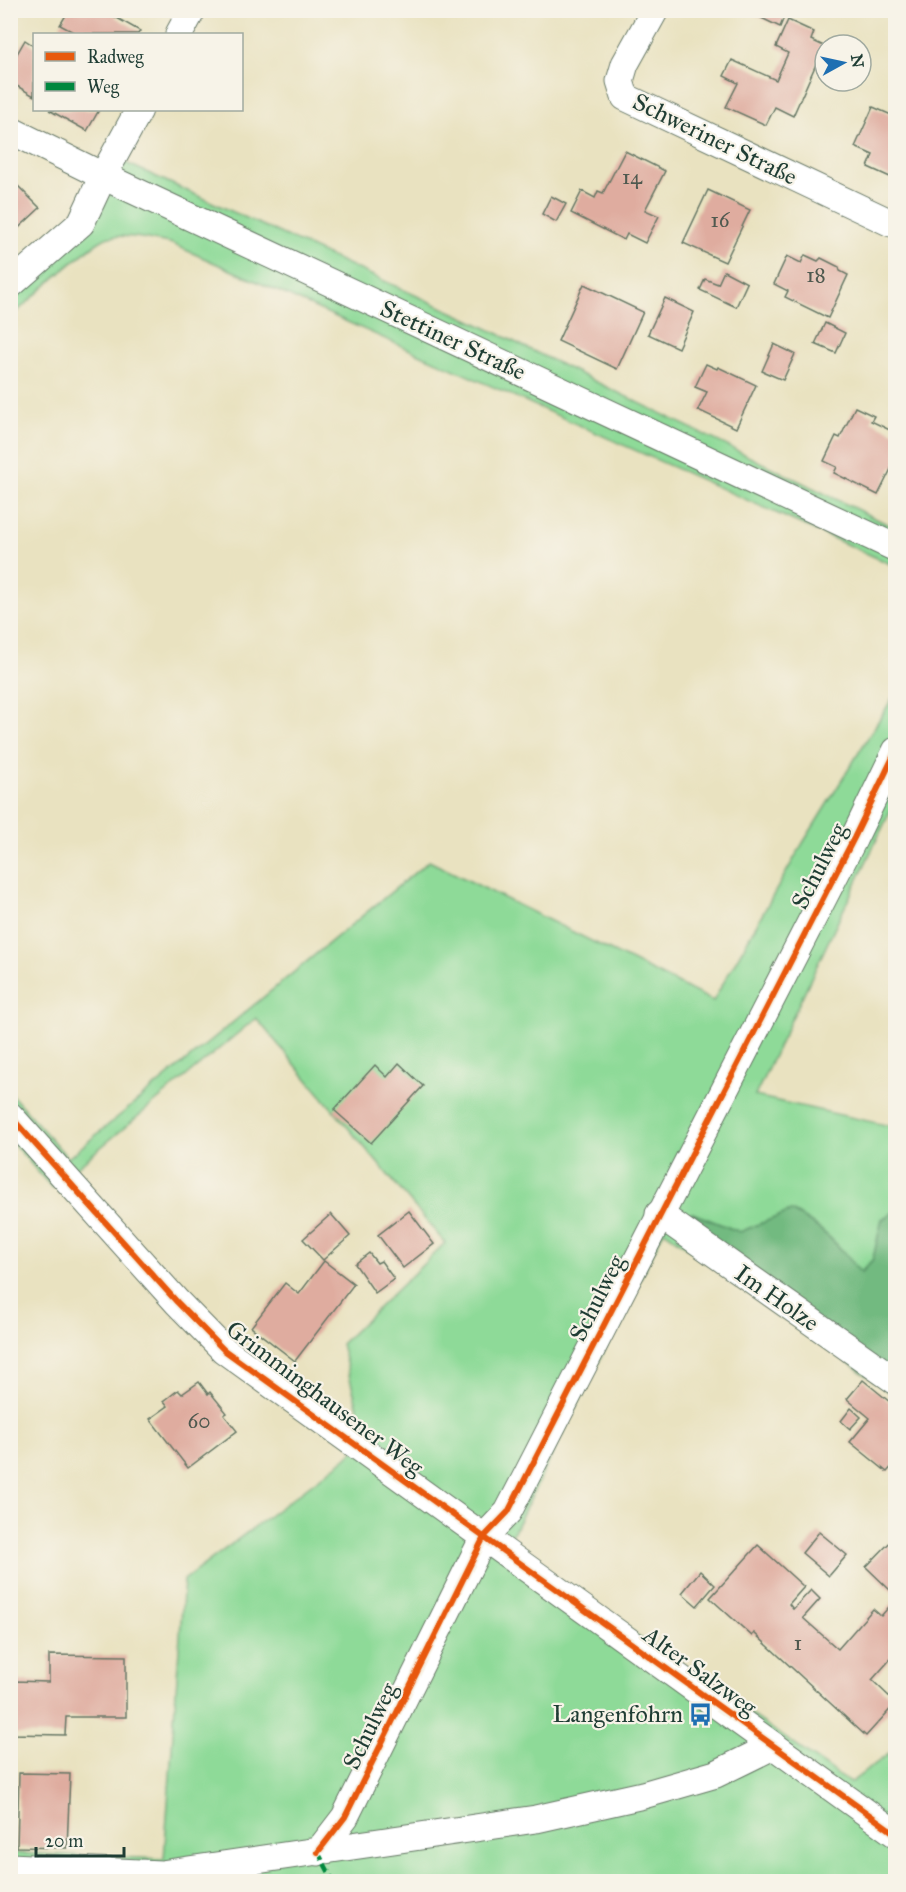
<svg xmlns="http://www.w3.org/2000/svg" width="906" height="1892" font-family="'IM FELL Great Primer',serif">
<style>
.green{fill:#8eda98;stroke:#568c66;stroke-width:1.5}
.forest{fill:#72ba80;stroke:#487c5a;stroke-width:1.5}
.building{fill:#dfac9f}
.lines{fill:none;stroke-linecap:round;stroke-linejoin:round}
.street-casing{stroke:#667765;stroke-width:29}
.street{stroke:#fff;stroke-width:27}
.quiet{stroke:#00873e;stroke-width:4.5;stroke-dasharray:9 4.5;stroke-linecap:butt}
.cycleway-casing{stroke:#f7f3e8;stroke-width:10}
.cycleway{stroke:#e8590c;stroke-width:6}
.labels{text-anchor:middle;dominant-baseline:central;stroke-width:4.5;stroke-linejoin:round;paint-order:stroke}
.number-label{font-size:21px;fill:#4f594f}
.street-label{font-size:24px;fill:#1f3d34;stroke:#f7f3e8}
.poi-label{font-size:24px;fill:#1f3d34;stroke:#f7f3e8;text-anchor:end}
</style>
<rect width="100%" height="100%" fill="#f7f3e8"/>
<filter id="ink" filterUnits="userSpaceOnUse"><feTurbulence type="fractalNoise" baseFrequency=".0167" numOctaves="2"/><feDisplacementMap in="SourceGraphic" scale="12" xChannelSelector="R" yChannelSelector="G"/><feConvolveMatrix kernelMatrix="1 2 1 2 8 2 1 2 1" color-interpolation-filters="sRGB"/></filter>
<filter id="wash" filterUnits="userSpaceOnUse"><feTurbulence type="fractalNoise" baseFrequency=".008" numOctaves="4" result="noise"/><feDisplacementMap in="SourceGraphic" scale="24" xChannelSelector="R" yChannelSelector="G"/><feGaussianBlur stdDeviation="1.35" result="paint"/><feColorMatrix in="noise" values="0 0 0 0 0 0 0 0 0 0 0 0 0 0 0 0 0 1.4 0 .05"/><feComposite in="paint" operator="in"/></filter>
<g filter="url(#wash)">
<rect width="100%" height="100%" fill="#e9e2c0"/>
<g class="green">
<path d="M124,162L474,322L895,528V566L170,243C150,240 129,234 109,237C92,241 28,302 11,317L10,295Z"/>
<path d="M895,694V801L755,1096L895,1127V1211L882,1219L873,1259L860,1273C839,1245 823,1228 791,1211L740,1232L692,1213L700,1256L664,1231L507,1545L850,1783L895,1749V1881L318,1882L315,1877L305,1873L245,1882L11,1881V1853L164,1859L184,1580L346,1458L366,1439L341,1344L445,1243L256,1018L52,1188L11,1141L10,1093L68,1158L429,861L713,1001L803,843Z"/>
</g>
<path class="forest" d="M791,1211C823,1228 839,1245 861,1273L873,1259L882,1219L895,1211V1396L700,1256L692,1213L740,1232Z"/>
<g id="blocks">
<g class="building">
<polygon points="69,10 119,10 115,17 140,31 138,34 77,34 60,25"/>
<polygon points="745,10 787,10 780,27"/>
<polygon points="788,20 814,32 811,40 824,46 793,116 775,107 766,125 726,107 738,83 724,76 732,60 776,80 788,53 776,47"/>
<polygon points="25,40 34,46 34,96 10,82 10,66"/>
<polygon points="873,107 896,117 896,167 890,177 868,167 873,155 855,147"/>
<polygon points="49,110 99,110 87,131"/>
<polygon points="625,151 665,171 645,210 659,216 645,243 627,234 624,240 571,213 582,191 595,198 598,191 603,193"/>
<polygon points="10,178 40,208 10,236"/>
<polygon points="708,190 750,210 725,262 683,243"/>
<polygon points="551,196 566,204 556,222 542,214"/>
<polygon points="805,255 818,261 821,258 839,267 840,271 848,275 828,318 785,297 788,291 774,284 787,256 801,263"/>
<polygon points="724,271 747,283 736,307 700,290 705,279 718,284"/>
<polygon points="584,284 643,312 617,369 558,341"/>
<polygon points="665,298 694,312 678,348 648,334"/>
<polygon points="825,323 845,333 836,353 815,344"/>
<polygon points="774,344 795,354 783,380 762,371"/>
<polygon points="706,364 717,369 718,367 756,385 736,428 698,410 707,392 695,387"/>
<polygon points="855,407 874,416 871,421 896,433 896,469 892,467 878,495 834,473 837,467 824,461 836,436 840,438"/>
<polygon points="399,1063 423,1086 371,1143 334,1110 375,1065 387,1077"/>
<polygon points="409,1211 434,1244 403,1268 378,1235"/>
<polygon points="331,1214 350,1236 323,1260 303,1239"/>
<polygon points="369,1253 377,1263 381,1261 394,1279 375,1293 355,1264"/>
<polygon points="324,1261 354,1284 295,1361 251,1327 285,1283 299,1294"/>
<polygon points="863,1380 896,1407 896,1462 887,1472 850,1442 870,1418 847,1399"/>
<polygon points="199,1382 208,1394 210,1392 227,1413 224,1415 237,1431 188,1468 150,1419 168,1406 164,1401 178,1390 182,1394"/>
<polygon points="851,1408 861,1417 850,1429 841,1421"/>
<polygon points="819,1532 847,1555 829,1576 802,1553"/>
<polygon points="896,1536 896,1586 891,1591 866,1567"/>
<polygon points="758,1545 804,1587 789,1604 793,1609 811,1590 820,1599 803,1618 838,1649 873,1609 881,1616 896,1599 896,1653 872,1680 896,1703 866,1736 754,1633 752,1636 710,1598"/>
<polygon points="700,1571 715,1585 697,1606 682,1593"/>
<polygon points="49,1655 126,1656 126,1717 66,1717 65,1735 10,1734 10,1714 14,1714 13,1681 49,1682"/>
<polygon points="19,1773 70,1774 67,1848 17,1847"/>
</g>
</g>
</g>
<g filter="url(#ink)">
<use href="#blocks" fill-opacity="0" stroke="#667765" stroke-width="1.5"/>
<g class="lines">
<defs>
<g id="street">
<polyline points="655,10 625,64 620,81 625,97 891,223"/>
<polyline points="179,34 192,10"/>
<polyline points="10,130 103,176 896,548"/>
<polyline points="10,285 81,223 103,176 139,110"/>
<polyline points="10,1116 177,1302 224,1350 896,1834"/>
<polyline points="659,1214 896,1381"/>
<polyline points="318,1852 345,1817 484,1537 508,1512 854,838 896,751"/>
<polyline points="10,1867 161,1874 536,1819 643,1795 716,1774 773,1746"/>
</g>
</defs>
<use href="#street" class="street-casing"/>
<use href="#street" class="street"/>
<polyline class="quiet" points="318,1852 334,1882"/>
<defs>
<g id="cycleway">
<polyline points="10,1116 177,1302 224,1350 896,1834"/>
<polyline points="318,1852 345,1817 484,1537 508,1512 854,838 896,751"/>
</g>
</defs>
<use href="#cycleway" class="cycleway-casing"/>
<use href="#cycleway" class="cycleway"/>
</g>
</g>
<defs>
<symbol id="bus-bare" viewBox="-9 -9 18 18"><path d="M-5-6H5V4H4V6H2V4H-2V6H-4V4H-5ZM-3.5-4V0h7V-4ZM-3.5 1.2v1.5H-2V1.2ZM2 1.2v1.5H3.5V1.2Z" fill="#1f6fb2" stroke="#f7f3e8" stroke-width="2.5" paint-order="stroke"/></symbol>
</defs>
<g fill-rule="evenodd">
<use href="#bus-bare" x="684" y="1698" width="33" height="33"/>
</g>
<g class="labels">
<g class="number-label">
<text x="632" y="177">14</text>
<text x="720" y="220">16</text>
<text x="816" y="275">18</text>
<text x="199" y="1421">60</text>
<text x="798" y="1643">1</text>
</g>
<g class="street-label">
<text transform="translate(715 139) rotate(26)">Schweriner Straße</text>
<text transform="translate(453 340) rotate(25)">Stettiner Straße</text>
<text transform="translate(819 866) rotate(-63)">Schulweg</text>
<text transform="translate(597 1298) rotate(-63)">Schulweg</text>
<text transform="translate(777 1298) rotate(35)">Im Holze</text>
<text transform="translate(325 1398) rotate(37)">Grimminghausener Weg</text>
<text transform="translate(700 1671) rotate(36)">Alter Salzweg</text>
<text transform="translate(370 1726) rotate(-64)">Schulweg</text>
</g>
<g class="poi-label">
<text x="683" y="1714">Langenfohrn</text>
</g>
</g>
<rect width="906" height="1892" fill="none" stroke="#f7f3e8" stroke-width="36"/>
<rect x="33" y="33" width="210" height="78" fill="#f7f3e8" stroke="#a1aaa0" stroke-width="1.5"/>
<rect x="45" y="52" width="30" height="9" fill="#e8590c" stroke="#a1aaa0" stroke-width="1.5"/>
<text x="87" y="63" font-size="18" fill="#1f3d34">Radweg</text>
<rect x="45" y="82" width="30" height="9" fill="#00873e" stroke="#a1aaa0" stroke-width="1.5"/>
<text x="87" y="93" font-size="18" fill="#1f3d34">Weg</text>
<g transform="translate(843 63) rotate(82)"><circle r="28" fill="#f7f3e8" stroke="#a1aaa0" stroke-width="1.5"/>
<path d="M0-4.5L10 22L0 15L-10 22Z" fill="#1f6fb2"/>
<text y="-9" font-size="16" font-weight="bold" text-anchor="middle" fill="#1f3d34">N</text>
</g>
<path d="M36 1847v9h88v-9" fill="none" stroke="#1f3d34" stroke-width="3"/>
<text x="45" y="1847" font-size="18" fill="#1f3d34" stroke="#f7f3e8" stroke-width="4.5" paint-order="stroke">20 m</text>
</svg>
